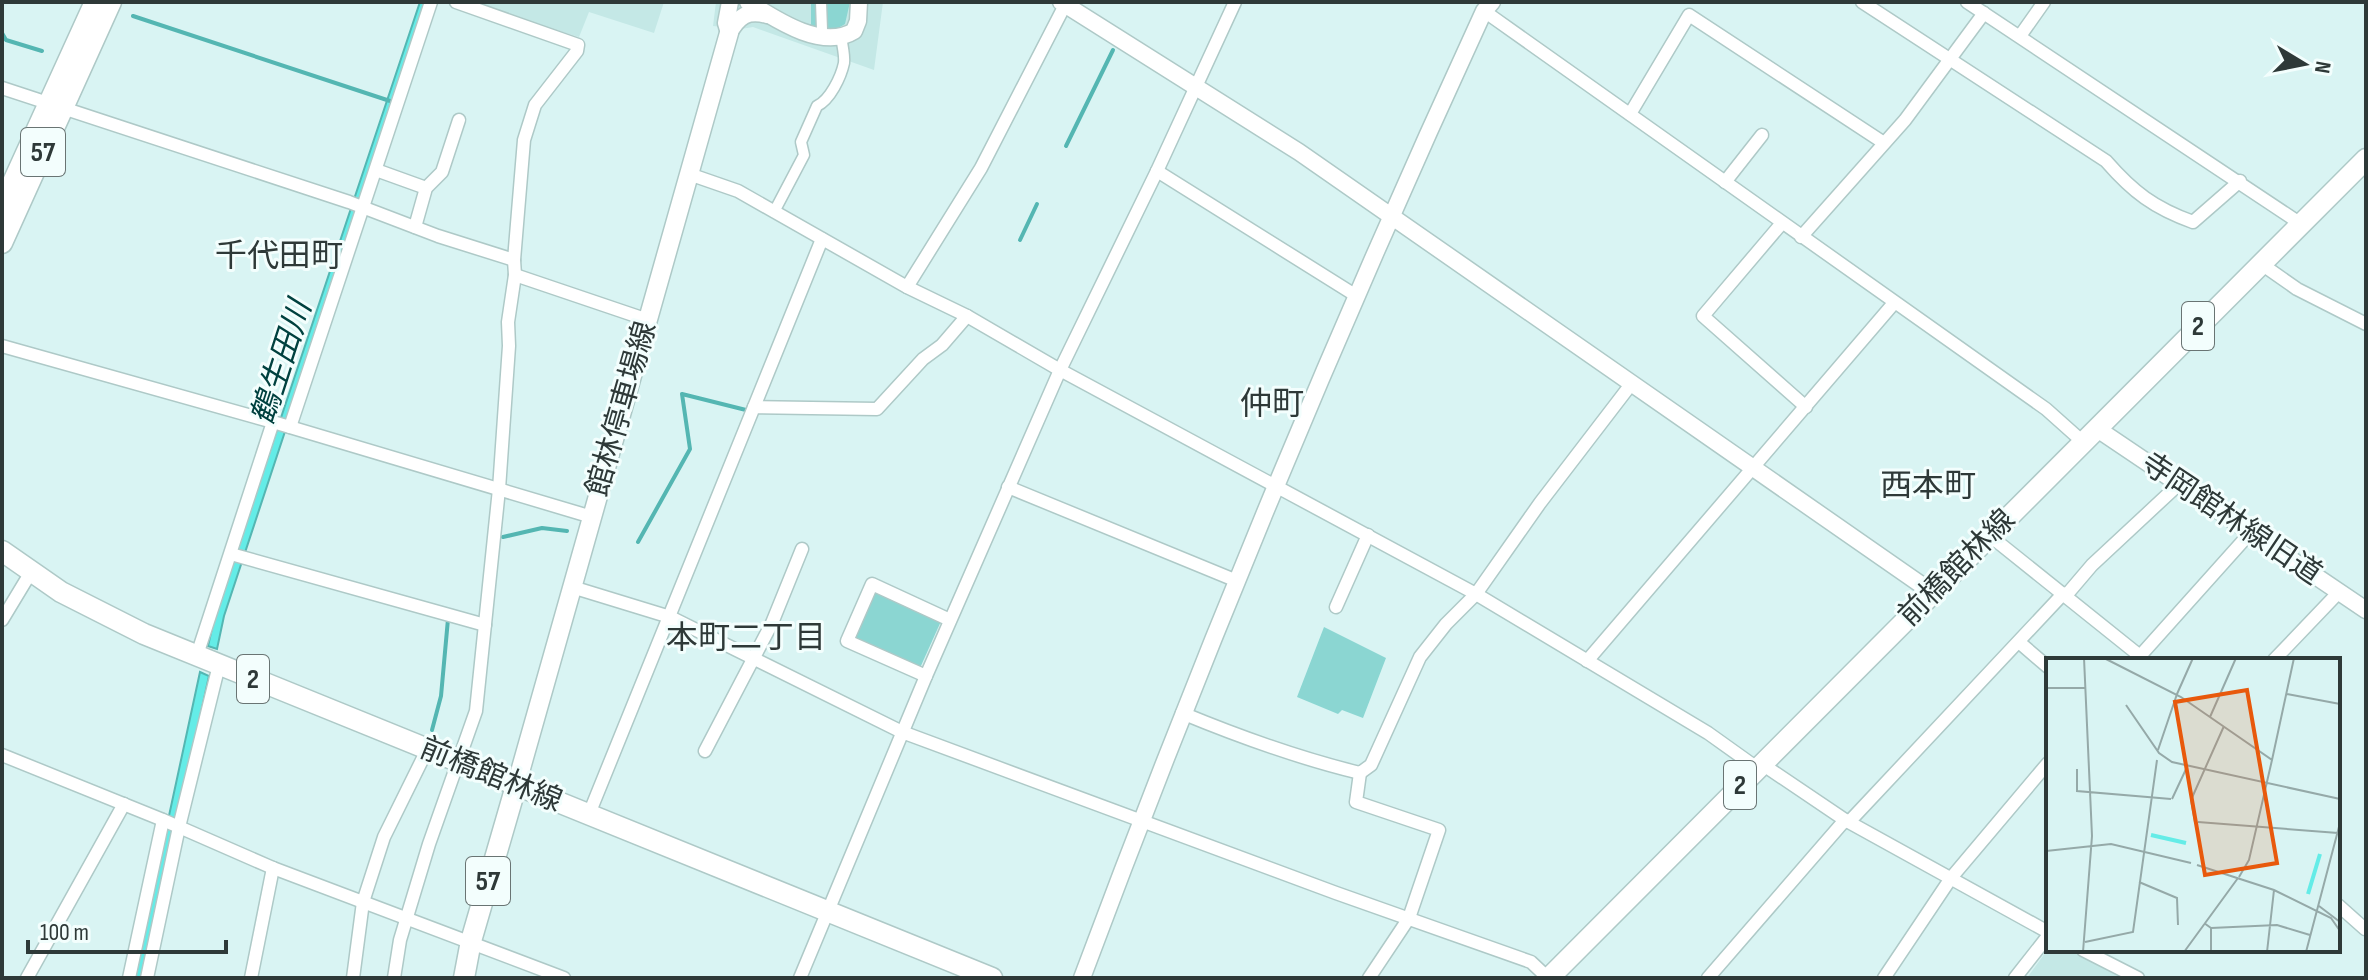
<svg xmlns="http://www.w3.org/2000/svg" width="2368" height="980" font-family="'Sofia Sans Condensed','Noto Sans JP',sans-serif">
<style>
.built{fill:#c4e8e6}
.green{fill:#8bd6d2}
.water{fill:#64ece7;stroke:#54b6b2;stroke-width:2}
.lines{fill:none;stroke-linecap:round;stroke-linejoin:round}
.stream{stroke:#54b6b2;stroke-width:4}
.pedestrian-casing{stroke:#aec9c7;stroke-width:13}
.minor-casing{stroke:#aec9c7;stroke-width:15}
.tertiary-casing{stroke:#aec9c7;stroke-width:19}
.secondary-casing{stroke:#aec9c7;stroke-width:21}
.primary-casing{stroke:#aec9c7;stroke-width:23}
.pedestrian{stroke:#fff;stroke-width:10}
.minor{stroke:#fff;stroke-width:12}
.tertiary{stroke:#fff;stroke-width:16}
.secondary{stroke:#fff;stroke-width:18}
.primary{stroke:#fff;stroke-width:20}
.labels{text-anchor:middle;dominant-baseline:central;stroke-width:6;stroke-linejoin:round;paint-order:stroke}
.shield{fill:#f3fefd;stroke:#697473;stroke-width:2}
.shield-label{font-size:28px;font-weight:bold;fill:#2e3938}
.street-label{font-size:30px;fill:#2e3938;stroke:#f3fefd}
.neighbourhood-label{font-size:32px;fill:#2e3938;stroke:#f3fefd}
.water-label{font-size:32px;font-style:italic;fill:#00413f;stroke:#f3fefd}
.inset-river{fill:none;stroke:#64ece7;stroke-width:4}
.inset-road{fill:none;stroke:#95a9a8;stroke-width:2}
.view{fill:#e8590c;fill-opacity:0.15;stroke:#e8590c;stroke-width:4}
.inset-edge{fill:none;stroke:#2e3938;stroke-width:4}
</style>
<rect width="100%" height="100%" fill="#d9f4f3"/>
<g class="built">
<polygon points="475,2 664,2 654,33 589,12 579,37 478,6"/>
<polygon points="716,2 883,2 874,70 753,27 741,29 713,26"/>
<polygon points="2048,949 2069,950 2122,978 2027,978"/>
</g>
<g class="green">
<path d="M811,2H850L845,24C831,33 822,30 807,25L811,24Z"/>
<polygon points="873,589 942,619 920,668 854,640"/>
<polygon points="1324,627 1386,658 1363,718 1342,710 1338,714 1297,697"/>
</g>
<g class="water">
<polygon points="420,2 427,2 224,616 217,649 208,646 215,615"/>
<polygon points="200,672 209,676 143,978 134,978"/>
</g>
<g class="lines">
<g class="stream">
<polyline points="133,16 390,101"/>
<polyline points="2,33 6,40 42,51"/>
<polyline points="1066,146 1113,50"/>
<polyline points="1020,240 1037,204"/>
<polyline points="503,537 542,528 567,531"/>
<polyline points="638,542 690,449 682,394 746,410"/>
<polyline points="432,730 441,696 448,619"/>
</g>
<defs>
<g id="pedestrian">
<polyline points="821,2 822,30"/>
<path d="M774,212L804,155L801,142L817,106C830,100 841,77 844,63C845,55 842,44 841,36"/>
</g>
<g id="minor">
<path d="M1862,2L2106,161C2133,192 2154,208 2193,222L2240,181"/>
<polyline points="1967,2 2301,224"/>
<polyline points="1484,11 2046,409 2083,442"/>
<polyline points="2020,36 2044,2"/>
<polyline points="2,88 349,202 438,236 514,260"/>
<polyline points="1630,114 1689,15 1884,143"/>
<polyline points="376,170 426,188"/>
<polyline points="1157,171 1355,295"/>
<polyline points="689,174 738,191 907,287 967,316 1060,370 1476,594 1708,733 1757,768"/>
<polyline points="1725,182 1762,135"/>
<polyline points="1782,223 1703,316 1806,407"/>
<polyline points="415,227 426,188 442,172 459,120"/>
<polyline points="1801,237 1905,120 1984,13"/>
<polyline points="2260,263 2297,289 2366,324"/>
<polyline points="515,275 648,320"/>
<polyline points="907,287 981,168 1065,5"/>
<polyline points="2,346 273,422 592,517"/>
<polyline points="754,407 822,239"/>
<polyline points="290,427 431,2"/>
<polyline points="1008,487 1237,581"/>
<polyline points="1989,535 2140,656 2251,532"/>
<polyline points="231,554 485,625"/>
<polyline points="572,587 670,617 902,732 1336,893 1531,962 1548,978"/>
<polyline points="1336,607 1368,535"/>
<polyline points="2,620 31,572"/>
<polyline points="2020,643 2048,667"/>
<polyline points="197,655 273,422"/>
<polyline points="2274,660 2339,592"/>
<polyline points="1587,661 1894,303"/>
<polyline points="926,676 847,641 872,584 950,620"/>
<path d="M1182,713C1240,737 1298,758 1360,773L1371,765L1420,657L1446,624L1476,594L1540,503L1632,383"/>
<polyline points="705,751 772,623 802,549"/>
<polyline points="2,755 163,820 273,868 564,978"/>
<polyline points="1762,764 1845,820 2048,932"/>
<polyline points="1360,773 1356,802 1439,830 1409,918 1369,978"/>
<polyline points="589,814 754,407 877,409 923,359 942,345 967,316"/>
<polyline points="1849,822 2062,595 2069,592 2092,565 2179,484"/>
<polyline points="2338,905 2365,929"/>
<polyline points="2083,950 2138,978"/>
<polyline points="27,978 124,804"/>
<polyline points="129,978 163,820"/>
<polyline points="147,978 179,827 219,665"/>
<polyline points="251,978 273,868"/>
<polyline points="353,978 363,902 384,837 427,750"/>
<polyline points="394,978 400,940 429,844 476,711 499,489 509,346 508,322 515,275 514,260 524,140 535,105 577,51 578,45 456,2"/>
<polyline points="800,978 926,676 1060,370 1157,171 1235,2"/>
<polyline points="1708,978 1845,820"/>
<polyline points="1884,978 1951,878 2048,763"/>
<polyline points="2015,978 2048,936"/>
</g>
<g id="tertiary">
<path d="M748,2C775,19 822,51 854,31L858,21L859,2"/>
<polyline points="1061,2 1299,152 1933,593"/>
<path d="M729,33C739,16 747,10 767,15"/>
<polyline points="729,33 726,23 730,2"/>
<polyline points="2096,428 2366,610"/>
<path d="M1082,978C1204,651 1338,328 1484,11L1492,2"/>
</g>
<polyline id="secondary" points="516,786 729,33"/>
<g id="primary">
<polyline points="2,206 95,2"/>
<polyline points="2,243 111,2"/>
<polyline points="2,551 61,592 144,634 992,978"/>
<polyline points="464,978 471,941 516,786"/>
<polyline points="1549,978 2366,159"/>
</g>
</defs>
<use href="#pedestrian" class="pedestrian-casing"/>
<use href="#minor" class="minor-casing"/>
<use href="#tertiary" class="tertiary-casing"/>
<use href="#secondary" class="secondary-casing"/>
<use href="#primary" class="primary-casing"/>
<use href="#pedestrian" class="pedestrian"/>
<use href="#minor" class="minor"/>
<use href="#tertiary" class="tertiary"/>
<use href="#secondary" class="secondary"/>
<use href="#primary" class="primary"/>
</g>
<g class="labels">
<g class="shield">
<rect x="21" y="128" width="44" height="48" rx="6"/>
<rect x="2182" y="302" width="32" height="48" rx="6"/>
<rect x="237" y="655" width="32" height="48" rx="6"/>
<rect x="1724" y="761" width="32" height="48" rx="6"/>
<rect x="466" y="857" width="44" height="48" rx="6"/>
</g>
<g class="shield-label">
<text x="43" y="152">57</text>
<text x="2198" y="326">2</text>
<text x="253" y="679">2</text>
<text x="1740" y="785">2</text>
<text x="488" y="881">57</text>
</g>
<g class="street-label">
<text transform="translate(622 409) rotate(-74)">館林停車場線</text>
<text transform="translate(2231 519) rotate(34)">寺岡館林線旧道</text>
<text transform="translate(1957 568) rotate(-45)">前橋館林線</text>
<text transform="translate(491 775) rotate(22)">前橋館林線</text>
</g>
<g class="neighbourhood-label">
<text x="279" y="256">千代田町</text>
<text x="1272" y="404">仲町</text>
<text x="1928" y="486">西本町</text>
<text x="746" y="638">本町二丁目</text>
</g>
<g class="water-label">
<text transform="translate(282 363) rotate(-72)">鶴生田川</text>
</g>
</g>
<g transform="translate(2046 658)">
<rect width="294" height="294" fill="#d9f4f3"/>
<path class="inset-river" d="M105,177L140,185M262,236L274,196"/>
<path class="inset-road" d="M58,0L135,39L226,102L203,202L193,219M0,30H39M131,36L147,0M241,36L294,46M80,47L113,95L126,104L294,141M164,59L190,0M112,92L131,36M226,102L248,0M31,111V133L125,141M126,141L141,109M149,164L145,142L178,68M152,164L292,175M0,193L65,186L145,205M151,207L228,232L285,260L294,273M93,224L131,240L132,267M273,248L294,264M158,265L165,270V294M165,270L231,267L264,277M39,284L87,274L111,102M37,294L46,178L38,0M138,294L192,220M221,294L228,232M260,294L294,165"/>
<path class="view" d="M201,32L231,205L159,217L129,44Z"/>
<rect width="294" height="294" class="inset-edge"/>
</g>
<rect width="2368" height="980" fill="none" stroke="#2e3938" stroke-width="8"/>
<g transform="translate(2304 64) rotate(100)" stroke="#f3fefd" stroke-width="6" paint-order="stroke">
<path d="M0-6L14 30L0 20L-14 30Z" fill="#2e3938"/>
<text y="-12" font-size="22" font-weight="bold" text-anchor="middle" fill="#2e3938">N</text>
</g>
<path d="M28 940v12h198v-12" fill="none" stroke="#2e3938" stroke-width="4"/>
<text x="40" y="940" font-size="24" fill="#2e3938" stroke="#f3fefd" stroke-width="6" paint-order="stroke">100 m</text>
</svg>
